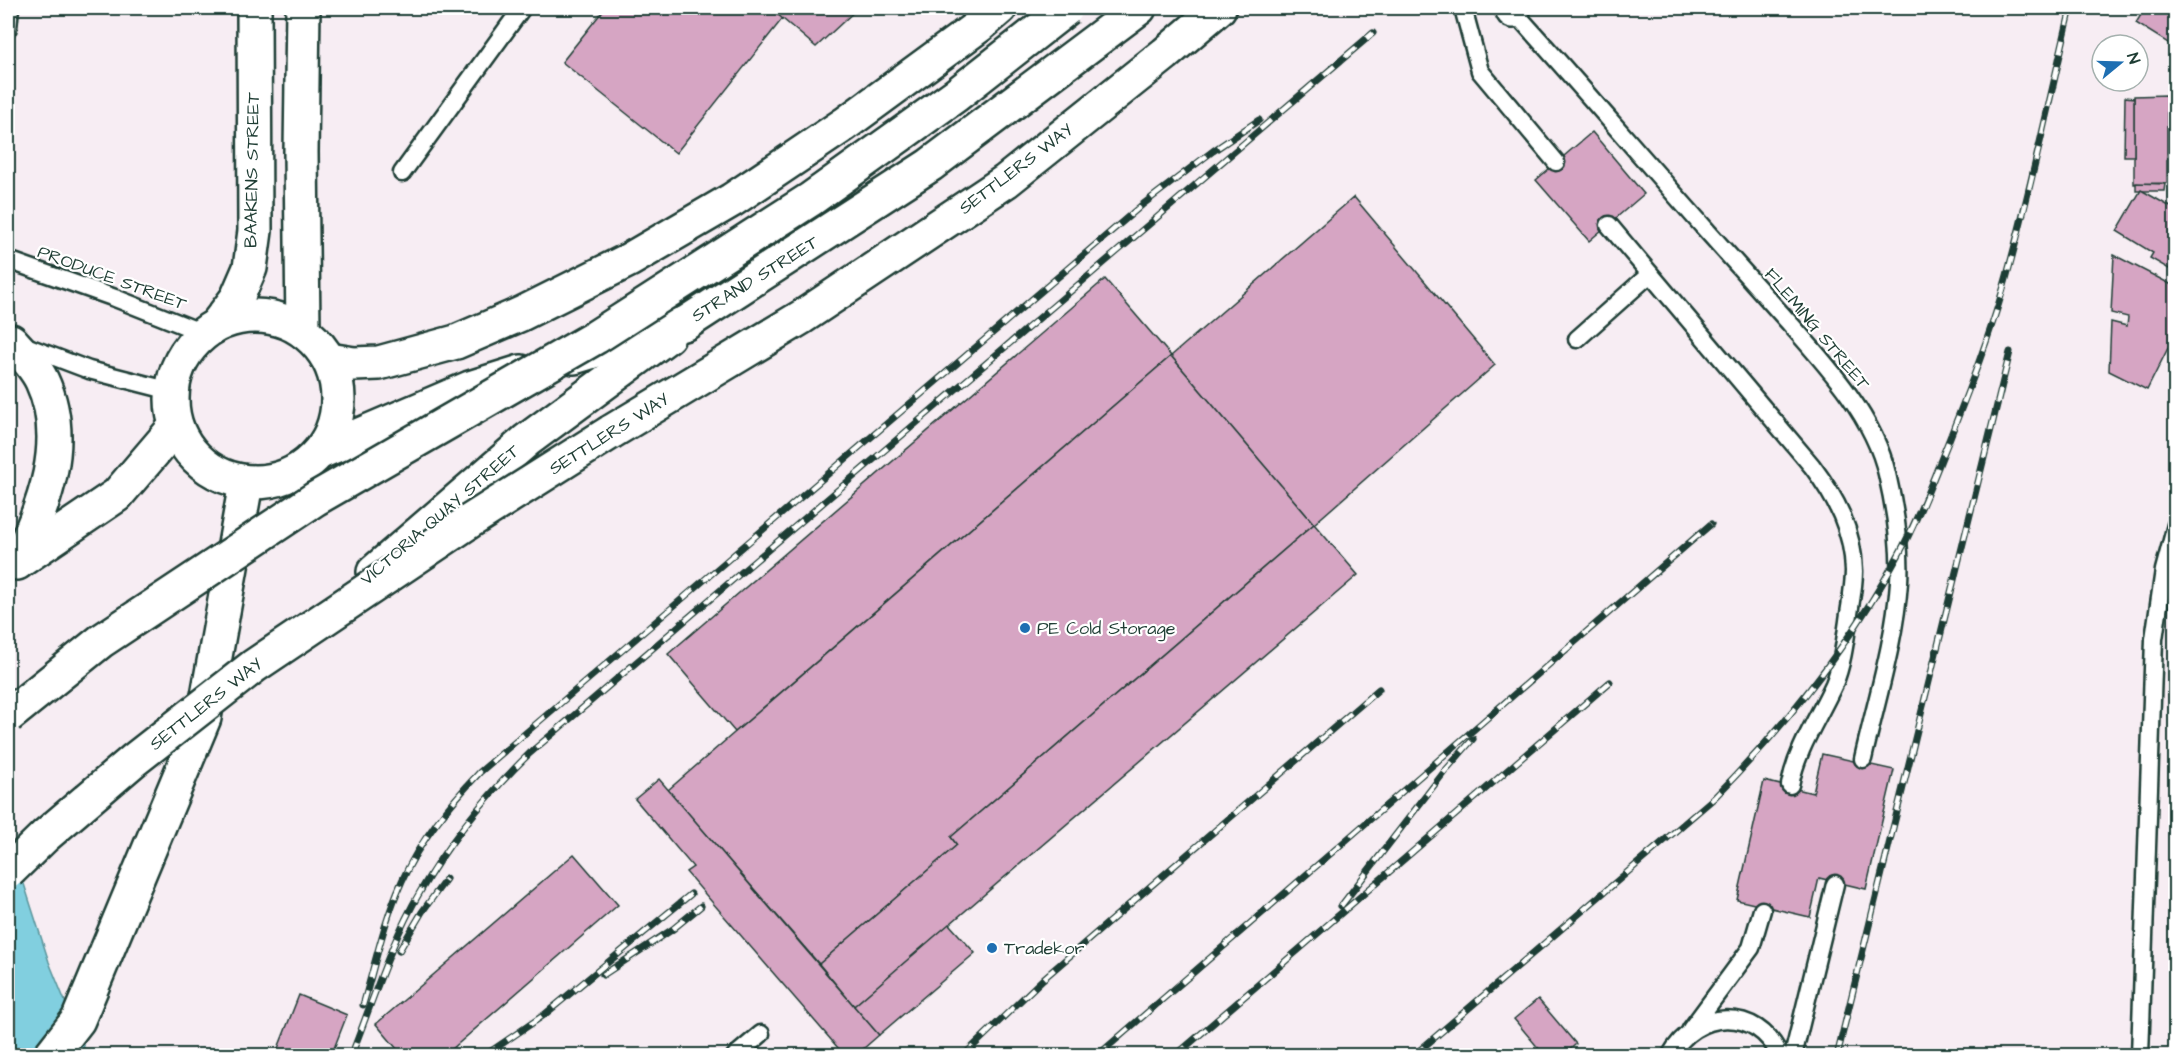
<svg xmlns="http://www.w3.org/2000/svg" width="2183" height="1063" font-family="'Architects Daughter',sans-serif">
<style>
.water{fill:#81cfdf;stroke:#5a959b;stroke-width:1.5}
.building{fill:#d6a5c3;stroke:#1f3d34;stroke-width:1.5}
.lines{fill:none;stroke-linecap:round;stroke-linejoin:round}
.service-casing{stroke:#1f3d34;stroke-width:21}
.tertiary-casing{stroke:#1f3d34;stroke-width:38}
.motorway-casing{stroke:#1f3d34;stroke-width:38}
.service{stroke:#fff;stroke-width:16}
.tertiary{stroke:#fff;stroke-width:33}
.motorway{stroke:#fff;stroke-width:33}
.rail-casing{stroke:#1f3d34;stroke-width:7}
.rail{stroke:#fff;stroke-width:4.5;stroke-dasharray:14;stroke-linecap:butt}
.motorway-bridge-casing{stroke:#1f3d34;stroke-width:38;stroke-linecap:butt}
.motorway-bridge{stroke:#fff;stroke-width:33}
.poi-dot{fill:#1f6fb2;stroke:#fff;stroke-width:2}
.labels{text-anchor:middle;dominant-baseline:central;stroke-width:4.5;stroke-linejoin:round;paint-order:stroke}
.street-label{font-size:18px;fill:#1f3d34;stroke:#fff}
.poi-label{font-size:18px;fill:#1f3d34;stroke:#fff;text-anchor:start}
</style>
<rect width="100%" height="100%" fill="#f7edf3"/>
<filter id="ink" filterUnits="userSpaceOnUse"><feTurbulence type="fractalNoise" baseFrequency=".0167" numOctaves="2"/><feDisplacementMap in="SourceGraphic" scale="12" xChannelSelector="R" yChannelSelector="G"/><feConvolveMatrix kernelMatrix="1 2 1 2 8 2 1 2 1" color-interpolation-filters="sRGB"/></filter>
<g filter="url(#ink)">
<polygon class="water" points="8,834 49,962 87,1055 8,1055"/>
<g class="building">
<polygon points="605,8 770,8 783,18 676,153 562,62"/>
<polygon points="770,8 858,8 816,47"/>
<polygon points="2145,8 2176,8 2176,48 2136,23"/>
<polygon points="2167,95 2167,183 2134,184 2134,96"/>
<polygon points="2125,97 2134,98 2134,156 2124,156"/>
<polygon points="1592,132 1644,194 1589,241 1536,180"/>
<polygon points="2136,183 2165,184 2164,191 2136,191"/>
<polygon points="2141,190 2176,210 2176,273 2150,258 2153,253 2117,231"/>
<polygon points="1354,197 1495,365 1314,524 1171,356"/>
<polygon points="2114,255 2176,287 2176,332 2147,390 2109,371 2111,322 2127,326 2128,317 2111,313"/>
<polygon points="1105,279 1171,356 735,732 668,654"/>
<polygon points="1171,356 1314,524 951,837 957,845 819,964 668,790"/>
<polygon points="1314,524 1358,575 854,1006 819,964 957,845 951,837"/>
<polygon points="1822,754 1894,770 1866,889 1819,878 1810,917 1737,900 1764,781 1813,793"/>
<polygon points="659,779 879,1035 855,1056 845,1056 686,872 693,867 635,799"/>
<polygon points="574,854 618,905 444,1056 403,1056 376,1024"/>
<polygon points="949,924 975,953 879,1035 854,1006"/>
<polygon points="299,995 347,1015 331,1056 275,1056"/>
<polygon points="1538,999 1576,1044 1563,1056 1545,1056 1514,1019"/>
</g>
<g class="lines">
<defs>
<g id="service">
<polyline points="1463,8 1480,71 1556,162"/>
<path d="M1509,9L1517,15C1582,87 1644,160 1708,232C1733,260 1759,289 1784,317C1823,361 1874,415 1887,474C1895,508 1901,547 1899,582C1895,642 1876,701 1863,759"/>
<polyline points="8,28 10,8"/>
<polyline points="402,173 522,8"/>
<path d="M1609,225L1812,466C1836,498 1853,530 1854,571C1854,587 1850,605 1848,621C1845,642 1842,665 1834,684C1818,719 1797,748 1790,785"/>
<polyline points="8,260 115,298 203,333"/>
<polyline points="1577,339 1650,274"/>
<polyline points="23,345 89,370 171,391"/>
<polyline points="1691,1029 1751,948 1762,910"/>
<polyline points="735,1056 761,1034"/>
<path d="M1670,1056C1696,1009 1757,1005 1780,1056"/>
<polyline points="1793,1056 1835,884"/>
<polyline points="2140,1056 2154,639 2164,570 2176,525"/>
</g>
<g id="tertiary">
<polyline points="303,8 301,152 303,331"/>
<polyline points="1512,8 1513,11"/>
<circle cx="255" cy="399" r="83"/>
<polyline points="218,323 237,298 250,268 255,231 254,8"/>
<path d="M11,341C22,353 35,366 42,381C70,441 44,507 17,563"/>
<polyline points="574,357 686,323 930,165 1139,8"/>
<polyline points="329,360 354,364 379,363 456,342 521,314 629,260 732,200 845,124 980,25 1000,8"/>
<polyline points="320,452 470,388 521,372"/>
<polyline points="18,562 117,495 176,426"/>
<polyline points="374,572 527,440 668,336"/>
<polyline points="50,1056 78,1020 204,718 246,483"/>
</g>
<polyline id="motorway" points="611,432 802,317 1006,181 1165,54 1219,8"/>
</defs>
<use href="#service" class="service-casing"/>
<use href="#tertiary" class="tertiary-casing"/>
<use href="#motorway" class="motorway-casing"/>
<use href="#service" class="service"/>
<use href="#tertiary" class="tertiary"/>
<use href="#motorway" class="motorway"/>
<defs>
<g id="rail">
<polyline points="1341,906 1445,771 1473,739"/>
<polyline points="399,951 422,912 446,879"/>
<polyline points="603,975 673,929 701,906"/>
<path d="M363,1005C375,964 384,921 402,881C420,840 449,805 480,772L1142,205L1213,151L1259,120"/>
<path d="M351,1056C373,1001 390,943 420,892C449,841 488,794 530,753L1373,33"/>
<polyline points="484,1056 544,1015 691,894"/>
<polyline points="963,1056 1043,979 1379,689"/>
<polyline points="1097,1056 1711,524"/>
<polyline points="1175,1056 1610,682"/>
<path d="M1413,1056L1714,798C1785,726 1849,646 1898,556C1918,520 1933,479 1949,440C1969,389 1989,338 2004,286C2030,194 2049,100 2071,8"/>
<polyline points="1837,1056 2010,352"/>
</g>
</defs>
<use href="#rail" class="rail-casing"/>
<use href="#rail" class="rail"/>
<defs>
<g id="motorway-bridge">
<polyline points="8,716 101,641 315,499 596,337 811,199 956,95 1067,8"/>
<polyline points="8,872 45,836 134,760 254,666 470,521 611,432"/>
</g>
</defs>
<use href="#motorway-bridge" class="motorway-bridge-casing"/>
<use href="#motorway-bridge" class="motorway-bridge"/>
</g>
</g>
<g class="poi-dot">
<circle cx="1025" cy="628" r="6"/>
<circle cx="992" cy="948" r="6"/>
</g>
<g class="labels">
<g class="street-label">
<text transform="translate(1016 169) rotate(-37)">SETTLERS WAY</text>
<text transform="translate(252 170) rotate(-89)">BAAKENS STREET</text>
<text transform="translate(112 278) rotate(20)">PRODUCE STREET</text>
<text transform="translate(755 279) rotate(-32)">STRAND STREET</text>
<text transform="translate(1817 329) rotate(50)">FLEMING STREET</text>
<text transform="translate(609 434) rotate(-32)">SETTLERS WAY</text>
<text transform="translate(440 515) rotate(-41)">VICTORIA QUAY STREET</text>
<text transform="translate(206 704) rotate(-38)">SETTLERS WAY</text>
</g>
<g class="poi-label">
<text x="1037" y="628">PE Cold Storage</text>
<text x="1004" y="948">Tradekor</text>
</g>
</g>
<rect width="2183" height="1063" fill="none" stroke="#fff" stroke-width="30"/>
<rect x="15" y="15" width="2153" height="1033" fill="none" stroke="#1f3d34" stroke-width="2" filter="url(#ink)"/>
<g transform="translate(2120 63) rotate(71)"><circle r="28" fill="#ffffff" stroke="#a5b1ae" stroke-width="1.5"/>
<path d="M0-4.5L10 22L0 15L-10 22Z" fill="#1f6fb2"/>
<text y="-9" font-size="16" font-weight="bold" text-anchor="middle" fill="#1f3d34">N</text>
</g>
</svg>
